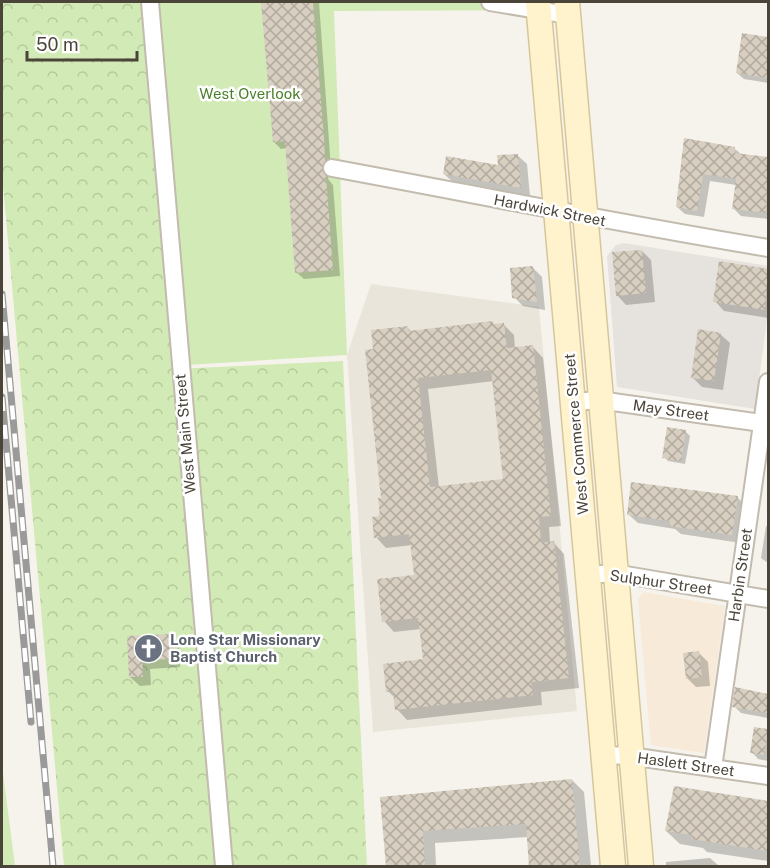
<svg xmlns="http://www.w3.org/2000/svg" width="770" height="868" font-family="'Public Sans',sans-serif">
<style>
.residential{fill:#eae5da}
.commercial{fill:#f7ead8}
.industrial{fill:#e6e2dd}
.green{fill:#d2eab5}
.forest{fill:url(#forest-crowns)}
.shadow{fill:#0003;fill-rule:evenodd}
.building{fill:url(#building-cross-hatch);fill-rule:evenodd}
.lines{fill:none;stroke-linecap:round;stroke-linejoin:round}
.street-casing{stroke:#c2bbae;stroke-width:20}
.secondary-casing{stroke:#d6c79b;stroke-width:27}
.street{stroke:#fff;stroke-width:16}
.secondary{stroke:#fff3cd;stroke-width:24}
.rail-casing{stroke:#9a9a9a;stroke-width:7}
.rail{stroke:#fff;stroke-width:4.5;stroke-dasharray:14;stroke-linecap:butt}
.labels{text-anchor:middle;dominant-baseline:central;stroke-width:5;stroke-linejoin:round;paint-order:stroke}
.park-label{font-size:15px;fill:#4a7f2a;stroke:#fff}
.street-label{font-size:15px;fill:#4b4439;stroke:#fff}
.worship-label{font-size:15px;font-weight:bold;fill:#5b616d;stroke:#fff;text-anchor:start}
</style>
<defs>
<pattern id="forest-crowns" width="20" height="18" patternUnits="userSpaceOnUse" patternTransform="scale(1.5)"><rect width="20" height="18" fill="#d2eab5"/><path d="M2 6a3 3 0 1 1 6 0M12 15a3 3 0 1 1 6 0" fill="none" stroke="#b6ca9c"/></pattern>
<pattern id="building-cross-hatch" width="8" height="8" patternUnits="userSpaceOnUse" patternTransform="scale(1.5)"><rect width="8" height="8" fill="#d8cfc1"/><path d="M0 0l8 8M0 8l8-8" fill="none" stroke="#b1aa9e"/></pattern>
</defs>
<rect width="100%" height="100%" fill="#f6f3ec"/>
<polygon class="residential" points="371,284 539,307 577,711 373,732 347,355"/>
<polygon class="commercial" points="643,592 725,606 704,753 651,745 638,600"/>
<polygon class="industrial" points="624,243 768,266 768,313 755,409 617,387 607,256 616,245"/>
<g class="green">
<polygon points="155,2 538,2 539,10 334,11 347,355 187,365"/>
<polygon points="2,765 15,866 2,866"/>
</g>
<polygon class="forest" points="2,2 141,2 175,369 343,361 367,866 64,866 2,174"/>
<g class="shadow">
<polygon points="263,2 319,2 331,169 328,179 333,185 340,276 304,279 296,272 287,148 281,149 274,142"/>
<polygon points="743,34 768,38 768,83 744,79 737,73"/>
<polygon points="686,139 735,149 742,155 768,159 768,219 741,216 733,208 736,185 710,181 704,217 685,214 677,207"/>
<polygon points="517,155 527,164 530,196 454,183 444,174 500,166"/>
<polygon points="642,251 651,260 655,302 626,305 617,295"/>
<polygon points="721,263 768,271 768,318 724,311 715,301"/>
<polygon points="532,267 542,277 545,310 523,306 514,297"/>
<path d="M492,323L495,325L503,324L514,335L515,349L533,347L543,358L561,526L549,527L550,543H554L564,554L579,688L541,692L542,705L407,720L397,709L396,699L388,691L424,661L421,629L394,632L384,621L415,576L412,545L386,548L376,537L382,499L375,350L408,328L412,332ZM494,381L505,481L439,488L428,389Z"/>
<polygon points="720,334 730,343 723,390 702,387 692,377"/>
<polygon points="668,428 686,432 690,436 685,464 668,461 664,457"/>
<polygon points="737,497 746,506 741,543 681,534 675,529 638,523 628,514"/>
<polygon points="766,526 768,527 768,563 761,558"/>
<polygon points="170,636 179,645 180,667 150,669 151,685 140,686 130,677 128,638"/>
<polygon points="699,653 708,662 710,686 696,687 687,678"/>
<polygon points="736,689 768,695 768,718 741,713 734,706"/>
<polygon points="756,728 768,731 768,761 758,759 752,752"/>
<polygon points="572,780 584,792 591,866 530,866 528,837 435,843 436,866 387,866 381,798"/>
<polygon points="676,788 768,802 768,861 707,852 703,848 680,844 666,831"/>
<polygon points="710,858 719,866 666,866 666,862"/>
</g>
<g class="building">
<polygon points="261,2 313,2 324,138 325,161 322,167 326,176 333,270 295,273 285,141 273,142"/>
<polygon points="742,33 768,37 768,78 736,73"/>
<polygon points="684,138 735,147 735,153 768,157 766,213 732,209 736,179 703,174 697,211 676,207"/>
<polygon points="518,154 521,188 443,174 446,156 498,165 497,155"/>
<polygon points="642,250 646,293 616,296 612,252"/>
<polygon points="719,261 768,269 765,310 713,302"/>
<polygon points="533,266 537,302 512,298 510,268"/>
<path d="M493,321V324L504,323L507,348L533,345L551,516L539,517L541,543L554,541L569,678L531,682L533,695L395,710L393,691L386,692L383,664L423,659L418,618L382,622L377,579L414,575L409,534L374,538L372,517L380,516L378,498H381L365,350L373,349L371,330L408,326L409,331ZM491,370L503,479L430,487L418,378Z"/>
<polygon points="698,329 721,333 714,381 691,378"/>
<polygon points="667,427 686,430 681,461 662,458"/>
<polygon points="631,482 738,496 732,535 670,526 670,521 627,515"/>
<polygon points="170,634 172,659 142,660 143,677 129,677 127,636"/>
<polygon points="699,651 702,677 686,679 683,653"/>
<polygon points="735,687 768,694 767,713 732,707"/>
<polygon points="754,727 768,729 764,755 750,753"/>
<polygon points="572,779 580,867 529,867 526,824 423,831 425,867 386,867 380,797"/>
<polygon points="674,786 768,801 768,851 691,839 692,835 665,831"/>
</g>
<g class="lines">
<defs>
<g id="street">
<polyline points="150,2 224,866"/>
<polyline points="490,2 568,15"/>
<path d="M332,168C478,195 622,224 768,248"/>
<polyline points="574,402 599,400 768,424"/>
<polyline points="589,575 614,573 768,599"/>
<polyline points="603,755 630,756 768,776"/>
<polyline points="713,768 768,382"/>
</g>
<g id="secondary">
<polyline points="538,2 613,866"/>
<polyline points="567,2 641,866"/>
</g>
</defs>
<use href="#street" class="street-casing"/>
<use href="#secondary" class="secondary-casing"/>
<use href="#street" class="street"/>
<use href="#secondary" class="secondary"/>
<defs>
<g id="rail">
<polyline points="2,294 53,866"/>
<polyline points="2,397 31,722"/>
</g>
</defs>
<use href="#rail" class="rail-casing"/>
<use href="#rail" class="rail"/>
</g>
<defs>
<symbol id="church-disc" viewBox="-11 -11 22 22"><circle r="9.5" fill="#6b7280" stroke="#fff"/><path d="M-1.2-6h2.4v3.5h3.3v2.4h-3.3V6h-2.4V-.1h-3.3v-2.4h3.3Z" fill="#fff"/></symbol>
</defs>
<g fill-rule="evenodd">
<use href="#church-disc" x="132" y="632" width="33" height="33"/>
</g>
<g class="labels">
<g class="park-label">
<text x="250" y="93">West Overlook</text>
</g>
<g class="street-label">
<text transform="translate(550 210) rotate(11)">Hardwick Street</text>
<text transform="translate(671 410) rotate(8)">May Street</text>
<text transform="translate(185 434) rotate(-95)">West Main Street</text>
<text transform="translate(576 434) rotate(-95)">West Commerce Street</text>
<text transform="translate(740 575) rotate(-82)">Harbin Street</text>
<text transform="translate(661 582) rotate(8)">Sulphur Street</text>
<text transform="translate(686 764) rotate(8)">Haslett Street</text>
</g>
<g class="worship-label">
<text x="170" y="639">Lone Star Missionary<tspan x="170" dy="17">Baptist Church</tspan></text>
</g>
</g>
<rect width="770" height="868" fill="none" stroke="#4b4439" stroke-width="6"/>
<path d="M27 51v9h110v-9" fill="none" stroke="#4b4439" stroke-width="3"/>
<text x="36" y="51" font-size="18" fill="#4b4439" stroke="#ffffff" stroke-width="4.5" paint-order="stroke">50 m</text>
</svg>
